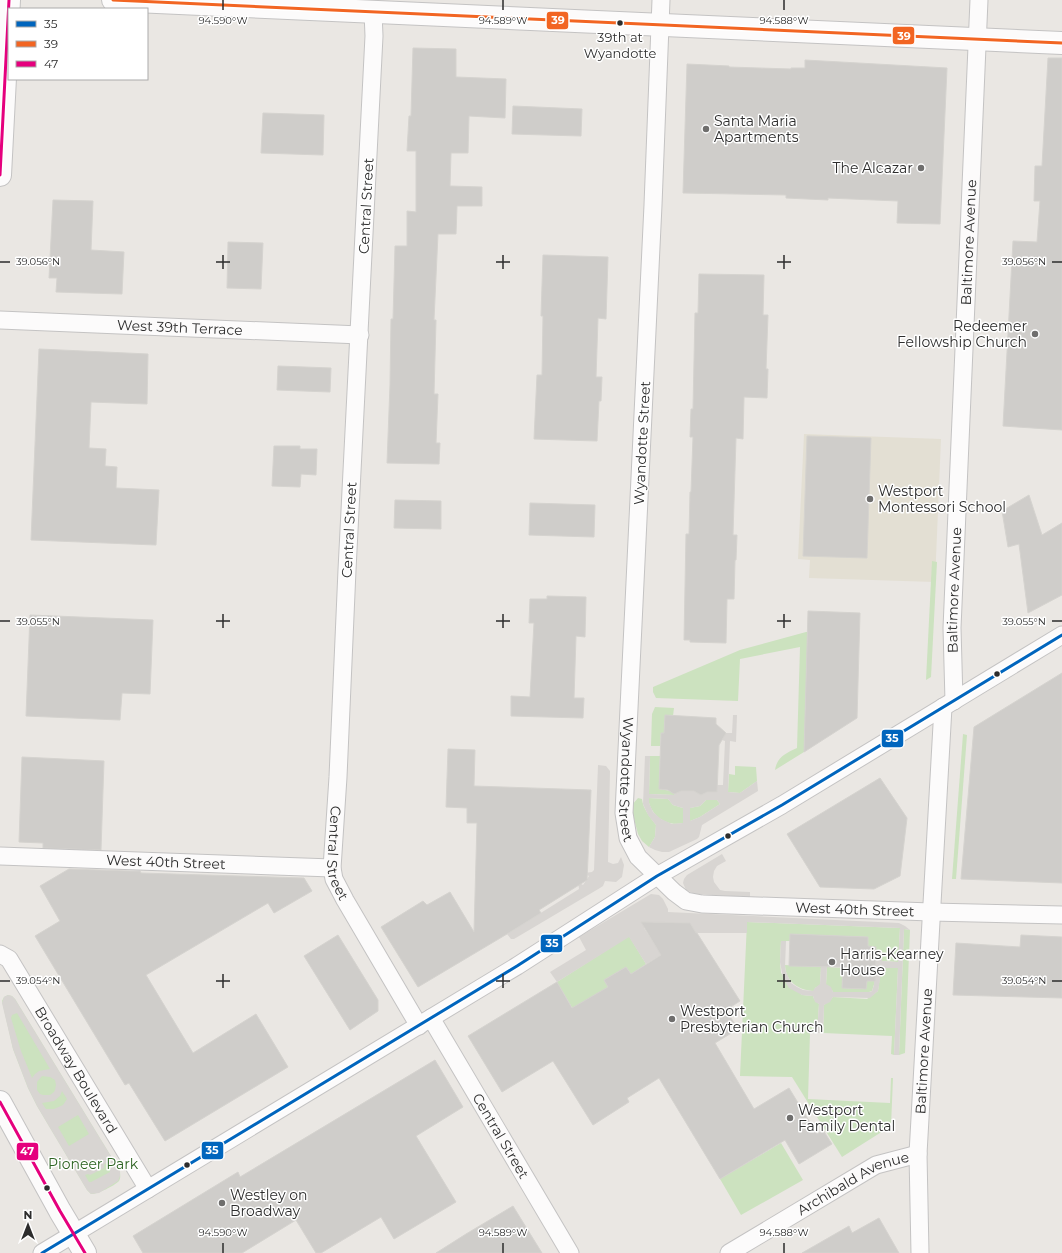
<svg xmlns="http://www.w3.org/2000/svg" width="1062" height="1253" font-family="Montserrat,sans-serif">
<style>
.education{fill:#e3dfd3}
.green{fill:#cce2bf}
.plaza{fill:#d8d5d2;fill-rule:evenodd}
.building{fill:#cfcdca;stroke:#d5d3cf}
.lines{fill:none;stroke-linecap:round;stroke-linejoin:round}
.street-casing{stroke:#c4c3c3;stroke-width:19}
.secondary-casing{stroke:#c4c3c3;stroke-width:24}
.street{stroke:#fcfbfb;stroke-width:17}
.secondary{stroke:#fcfbfb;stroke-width:22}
.bus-1-casing{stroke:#fff;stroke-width:6}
.bus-2-casing{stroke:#fff;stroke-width:6}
.bus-3-casing{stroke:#fff;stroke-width:6}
.bus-1{stroke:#0065bd;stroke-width:3}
.bus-2{stroke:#f26522;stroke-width:3}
.bus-3{stroke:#e5007d;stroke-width:3}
.ticks{fill:none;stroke:#2d2d2d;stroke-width:1.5}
.bus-dot{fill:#2d2d2d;stroke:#fff;stroke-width:1.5}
.poi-dot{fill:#6f6e6d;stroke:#fff;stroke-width:1.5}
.labels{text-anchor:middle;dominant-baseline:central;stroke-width:3;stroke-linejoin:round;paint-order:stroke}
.bus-label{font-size:13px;fill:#2d2d2d;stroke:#fff}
.poi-label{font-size:14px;fill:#2d2d2d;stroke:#fff;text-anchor:start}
.street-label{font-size:14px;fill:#2d2d2d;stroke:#fff}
.park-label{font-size:14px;fill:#2d6422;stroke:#fff}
.ticks-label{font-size:10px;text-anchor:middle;fill:#2d2d2d;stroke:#fff;stroke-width:3;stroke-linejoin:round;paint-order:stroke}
.line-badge{stroke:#fff;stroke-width:1.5}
.badge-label{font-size:11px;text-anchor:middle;font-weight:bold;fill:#fff}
</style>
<rect width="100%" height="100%" fill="#eae7e3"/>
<polygon class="education" points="804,434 941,439 935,582 809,578 810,560 798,559"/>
<g class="green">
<polygon points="932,561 937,562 931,677 926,680"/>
<path d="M806,632H808L804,752L775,770C777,757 786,753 797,748L800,647L740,659L738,701L656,698L653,692V687L740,650Z"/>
<polygon points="655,707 674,708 673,716 664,733 661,733 660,746 651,746 652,714"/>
<polygon points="963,734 967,735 956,879 952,879"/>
<polygon points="650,756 660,756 659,789 678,792 674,795 649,794"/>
<polygon points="735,766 756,767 757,781 740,793 728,792 729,774 735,775"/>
<path d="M638,798L642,799C643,809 650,817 656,825L655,837L649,847L642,841L638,834L632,811V805Z"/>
<path d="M648,798L668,799L673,805L683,808V823C666,827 650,815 648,798Z"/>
<polygon points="706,800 717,800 720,804 700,817 690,821 690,808 700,806"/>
<polygon points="747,922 900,928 898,962 882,961 875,958 868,946 868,937 790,934 790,941 781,941 780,962 781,973 802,995 813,996 814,999 819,1004 817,1033 810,1033 808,1099 890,1103 891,1078 893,1078 891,1126 842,1157 792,1077 740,1076"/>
<polygon points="904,929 910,930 905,1053 899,1055"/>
<polygon points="629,936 646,964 631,974 626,967 604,980 608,987 602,1058 557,982"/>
<path d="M785,965L821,967L820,985L815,988L814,991C798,990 786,982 785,965Z"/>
<polygon points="827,967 843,968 842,988 866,989 867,981 875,981 872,991 866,993 833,992 832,990 826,985"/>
<polygon points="883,967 898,968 894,1055 891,1054 892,1036 823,1033 824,1005 833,997 867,999 878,991 881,969"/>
<path d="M8,995L12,996L15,999L120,1171C120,1174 121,1178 119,1181C114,1186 98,1194 91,1194L87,1190L37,1106L28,1088L13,1049L2,1001L4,997Z"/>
<polygon points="781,1143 803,1180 741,1215 720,1179"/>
</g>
<g class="plaza">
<path d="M733,715H737L736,742L730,741L728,792L740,793L757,781L758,791L702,825L699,837L697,839L669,852H662L655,850L649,847L655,837L656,825L648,815L643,804L645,756H650L649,794L674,795L679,790L695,791L701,794L717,785H723L725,741L722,740L724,736V733H732ZM649,798L668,799L673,805L683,808V823L672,824L661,819L653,812L649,803ZM706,800H717L720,804L700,817L690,821V808L700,806Z"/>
<polygon points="598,765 606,766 610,771 608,862 613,864 618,863 621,857 624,865 622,877 616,882 605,881 603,886 600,888 514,939 511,939 507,934 579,889 578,882 583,885 589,876 584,873 592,872 594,870"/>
<polygon points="722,854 726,861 717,866 714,871 713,877 714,882 720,890 725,891 750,892 750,897 695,894 686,890 683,883 684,879 687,875"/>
<path d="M651,894L659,895L663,899L668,909V912L899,923L905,926L910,930L904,929L899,1055H894L898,968H882L878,991L870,998L833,997L830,1002L824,1005L823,1033H817L819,1004L815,1002L813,996L802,995L789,988L783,978L780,962L781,941H786L785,967L786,972L791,983L797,987L803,990L813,991L815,988L820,984L821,967H827L826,984L831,987L833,992H870L872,991L874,985L875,958L882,959V961L898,962L900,928L747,922V933H697L646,964L629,937L557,982L550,972L586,950L579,937ZM654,922L690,923L657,948L644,928Z"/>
<path d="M8,995L12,996L15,999L120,1171V1176L118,1181L99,1193L91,1194L87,1190L37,1106L28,1088L13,1049L2,1003L4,997ZM17,1013L50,1069L39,1071L35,1074L32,1078L21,1051L11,1018L12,1015ZM42,1076L50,1077L55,1080L56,1085L55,1090L54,1092L50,1095H43L40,1094L37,1090V1082ZM62,1091L67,1099L63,1105L54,1109H46L42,1103L54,1101L60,1096ZM78,1115L89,1134L69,1146L58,1127ZM106,1163L110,1169V1172L91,1182H89L85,1175L88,1174L90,1175L104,1168V1165Z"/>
</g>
<g class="building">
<polygon points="413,48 456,49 456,77 506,79 505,118 469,116 468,153 451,153 450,186 482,187 482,206 457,206 456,234 438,234 434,320 436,320 434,394 438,394 436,443 440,443 439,464 387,463 390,385 391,319 393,319 395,246 407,246 407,211 416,212 416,151 407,151 409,116 411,116"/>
<polygon points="1048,58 1062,58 1062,430 1003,426 1013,241 1037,242 1040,201 1034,201 1035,166 1042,166"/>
<polygon points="805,60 947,68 940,224 897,223 898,201 828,198 828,200 786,198 786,195 683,193 687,64 729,66 729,67 791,69 791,68 805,68"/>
<polygon points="513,106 582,109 581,136 512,134"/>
<polygon points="263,113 324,115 323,155 261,153"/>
<polygon points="53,200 93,201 91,250 124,252 122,294 56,292 57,278 49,278"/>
<polygon points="228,242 263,243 261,289 227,288"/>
<polygon points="543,255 608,257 606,319 598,318 596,377 602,377 601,401 599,401 597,441 534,439 537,375 542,375 543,316 541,316"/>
<polygon points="699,274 764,275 763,315 768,315 766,369 768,369 767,398 744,397 743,439 736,438 733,535 737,535 736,560 735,560 734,599 727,599 726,643 690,642 690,640 684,640 686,534 689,534 690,492 691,492 693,437 690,437 691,409 693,409 695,313 698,313"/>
<polygon points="39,349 148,354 147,404 91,402 89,448 106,449 105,466 117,467 116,488 159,490 156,545 31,540"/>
<polygon points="278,366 331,368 330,392 277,390"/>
<polygon points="807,436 871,438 867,558 803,556"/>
<polygon points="274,446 300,446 300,449 317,449 316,475 301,474 300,487 272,486"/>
<polygon points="1029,495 1042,535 1062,523 1062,595 1028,613 1019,544 1008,547 1002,511"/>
<polygon points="395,500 441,501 441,529 394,528"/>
<polygon points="530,503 595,505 594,537 529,535"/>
<polygon points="547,596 586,597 585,637 576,636 574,698 584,698 583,718 511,716 511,696 530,697 534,623 529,623 530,599 547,599"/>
<polygon points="808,611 860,613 857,718 804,752"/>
<polygon points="30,615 153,620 150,694 122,693 120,720 26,716"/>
<polygon points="1062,673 1062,883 961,879 974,727"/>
<polygon points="665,715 716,718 716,724 726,733 719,745 717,792 707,792 701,795 694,791 681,791 674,794 668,790 659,789 661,733 664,733"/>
<polygon points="448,749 475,750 474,786 591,790 587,880 539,910 541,913 507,934 418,987 381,927 423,901 427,905 450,892 474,932 477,823 467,823 467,808 446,807"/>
<polygon points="22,757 104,761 101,850 43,848 43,843 19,842"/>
<polygon points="880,778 907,818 900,876 874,889 820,887 787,834"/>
<polygon points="69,869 130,871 140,871 141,873 304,878 312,891 274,913 268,903 146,975 193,1053 256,1014 288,1067 165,1141 129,1083 125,1085 35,936 60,921 40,886"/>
<polygon points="641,922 690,923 696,933 697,933 740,1001 726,1010 738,1029 715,1043 754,1109 789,1088 817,1134 823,1130 832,1144 799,1164 785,1140 720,1179 659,1078 627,1098 629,1102 593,1125 553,1061 502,1092 468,1036 557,982 572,1008 608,987 604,980 626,967 631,974 661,955"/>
<polygon points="790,934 868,937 868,946 876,947 875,981 867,981 866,989 842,988 843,967 789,966"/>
<polygon points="338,935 378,1000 378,1011 350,1030 304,956"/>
<polygon points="1021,935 1062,937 1062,998 953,995 956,943 1020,947"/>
<polygon points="435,1060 463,1107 416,1136 456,1202 394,1239 381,1217 321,1253 316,1253 296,1220 242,1253 143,1253 133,1236 238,1172 240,1177"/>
<polygon points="513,1206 542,1253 436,1253 466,1234"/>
<polygon points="879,1218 899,1253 802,1253 849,1226 852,1233"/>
</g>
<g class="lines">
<defs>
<g id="street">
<path id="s1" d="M661,0L653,205L624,813L628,838L638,857L674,892L686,901L702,904L931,912L1062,915"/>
<path id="s2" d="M373,12L374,36L347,570L338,777L332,868L334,879L345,900L419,1026"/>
<path id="s3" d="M0,320L360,335"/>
<path id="s4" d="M954,701L952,628L979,0"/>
<path id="s5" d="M0,856L332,868"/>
<path id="s6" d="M0,954L9,959L148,1189"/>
<path id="s7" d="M431,1018L570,1253"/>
<polyline points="42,1253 517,966 657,876 782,805 1062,635"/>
<path id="s8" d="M729,1253L876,1165L918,1154"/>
<path id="s9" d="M920,1253L918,1154L943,707"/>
</g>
<g id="secondary">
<polyline points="113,0 1062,43"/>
<polyline points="0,175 9,0"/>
<polyline points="0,1102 60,1211 85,1253"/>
</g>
</defs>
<use href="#street" class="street-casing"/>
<use href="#secondary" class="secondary-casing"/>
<use href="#street" class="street"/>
<use href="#secondary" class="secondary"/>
<defs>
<polyline id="bus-1" points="42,1253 517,966 657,876 782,805 1062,635"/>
<polyline id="bus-2" points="113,0 1062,43"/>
<g id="bus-3">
<polyline points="0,175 9,0"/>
<polyline points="0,1102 60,1211 85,1253"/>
</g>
</defs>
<use href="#bus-1" class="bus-1-casing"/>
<use href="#bus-2" class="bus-2-casing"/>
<use href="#bus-3" class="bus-3-casing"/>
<use href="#bus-1" class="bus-1"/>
<use href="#bus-2" class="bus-2"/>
<use href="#bus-3" class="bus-3"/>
</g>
<path class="ticks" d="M223,0V10M503,0V10M784,0V10M223,255V269M503,255V269M784,255V269M0,262H10M216,262H230M496,262H510M777,262H791M1052,262H1062M223,614V628M503,614V628M784,614V628M0,621H10M216,621H230M496,621H510M777,621H791M1052,621H1062M223,974V988M503,974V988M784,974V988M0,981H10M216,981H230M496,981H510M777,981H791M1052,981H1062M223,1243V1253M503,1243V1253M784,1243V1253"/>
<g class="bus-dot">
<circle cx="620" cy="23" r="3.5"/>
<circle cx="997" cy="674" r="3.5"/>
<circle cx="728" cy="836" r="3.5"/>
<circle cx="187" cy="1165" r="3.5"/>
<circle cx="47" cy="1188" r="3.5"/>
</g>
<g class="poi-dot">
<circle cx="706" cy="129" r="4"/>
<circle cx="921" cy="168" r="4"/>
<circle cx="1035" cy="334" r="4"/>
<circle cx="870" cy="499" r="4"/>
<circle cx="832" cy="962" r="4"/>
<circle cx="672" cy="1019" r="4"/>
<circle cx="790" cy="1118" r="4"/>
<circle cx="222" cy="1203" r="4"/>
</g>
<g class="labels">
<g class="bus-label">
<text x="620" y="37">39th at<tspan x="620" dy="16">Wyandotte</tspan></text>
</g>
<g class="poi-label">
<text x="714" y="121">Santa Maria<tspan x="714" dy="16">Apartments</tspan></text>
<text x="913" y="168" text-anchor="end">The Alcazar</text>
<text x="1027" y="326" text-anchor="end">Redeemer<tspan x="1027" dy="16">Fellowship Church</tspan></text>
<text x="878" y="491">Westport<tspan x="878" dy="16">Montessori School</tspan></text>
<text x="840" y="954">Harris-Kearney<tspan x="840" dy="16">House</tspan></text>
<text x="680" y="1011">Westport<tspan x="680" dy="16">Presbyterian Church</tspan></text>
<text x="798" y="1110">Westport<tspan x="798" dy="16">Family Dental</tspan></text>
<text x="230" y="1195">Westley on<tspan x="230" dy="16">Broadway</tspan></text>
</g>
<g class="street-label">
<text transform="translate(366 206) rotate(-87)">Central Street</text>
<text stroke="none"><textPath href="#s4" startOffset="459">Baltimore Avenue</textPath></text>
<text stroke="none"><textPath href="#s3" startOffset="180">West 39th Terrace</textPath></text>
<text transform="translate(642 443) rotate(-87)">Wyandotte Street</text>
<text transform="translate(349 530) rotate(-87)">Central Street</text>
<text stroke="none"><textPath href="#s4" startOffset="111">Baltimore Avenue</textPath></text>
<text stroke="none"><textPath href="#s1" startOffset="780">Wyandotte Street</textPath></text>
<text stroke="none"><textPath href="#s2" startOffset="843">Central Street</textPath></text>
<text stroke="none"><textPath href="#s5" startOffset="166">West 40th Street</textPath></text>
<text stroke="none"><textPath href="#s1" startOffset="1095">West 40th Street</textPath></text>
<text stroke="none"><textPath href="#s9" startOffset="202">Baltimore Avenue</textPath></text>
<text stroke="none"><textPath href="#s6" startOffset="140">Broadway Boulevard</textPath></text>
<text stroke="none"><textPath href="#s7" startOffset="137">Central Street</textPath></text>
<text stroke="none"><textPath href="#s8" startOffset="143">Archibald Avenue</textPath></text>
</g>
<g class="park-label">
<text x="93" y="1164">Pioneer Park</text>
</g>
</g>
<g class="ticks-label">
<text x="223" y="24">94.590°W</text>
<text x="503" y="24">94.589°W</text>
<text x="784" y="24">94.588°W</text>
<text x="38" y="265">39.056°N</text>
<text x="1024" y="265">39.056°N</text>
<text x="38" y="625">39.055°N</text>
<text x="1024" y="625">39.055°N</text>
<text x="38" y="984">39.054°N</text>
<text x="1024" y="984">39.054°N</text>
<text x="223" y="1236">94.590°W</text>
<text x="503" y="1236">94.589°W</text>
<text x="784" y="1236">94.588°W</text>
</g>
<g class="line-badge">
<rect x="546" y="11" width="23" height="19" rx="4" fill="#f26522"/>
<rect x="892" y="26" width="23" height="19" rx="4" fill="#f26522"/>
<rect x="881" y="729" width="23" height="19" rx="4" fill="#0065bd"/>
<rect x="540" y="934" width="23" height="19" rx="4" fill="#0065bd"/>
<rect x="201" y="1141" width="23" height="19" rx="4" fill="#0065bd"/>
<rect x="16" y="1142" width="23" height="19" rx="4" fill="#e5007d"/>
</g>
<g class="badge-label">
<text x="558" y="24">39</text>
<text x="904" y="40">39</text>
<text x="892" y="742">35</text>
<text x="552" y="947">35</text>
<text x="212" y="1154">35</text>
<text x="27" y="1155">47</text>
</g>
<rect x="8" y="8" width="140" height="72" fill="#ffffff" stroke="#ababab"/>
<rect x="16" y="21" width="20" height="6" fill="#0065bd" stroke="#ababab"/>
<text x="44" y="28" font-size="12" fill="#2d2d2d">35</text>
<rect x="16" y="41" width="20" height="6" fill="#f26522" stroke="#ababab"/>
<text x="44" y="48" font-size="12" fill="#2d2d2d">39</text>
<rect x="16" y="61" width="20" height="6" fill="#e5007d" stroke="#ababab"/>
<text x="44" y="68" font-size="12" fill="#2d2d2d">47</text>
<g transform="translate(28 1225)" stroke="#ffffff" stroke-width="3" paint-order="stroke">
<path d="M0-3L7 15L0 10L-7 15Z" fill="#2d2d2d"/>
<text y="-6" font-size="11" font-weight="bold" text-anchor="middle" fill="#2d2d2d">N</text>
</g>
</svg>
